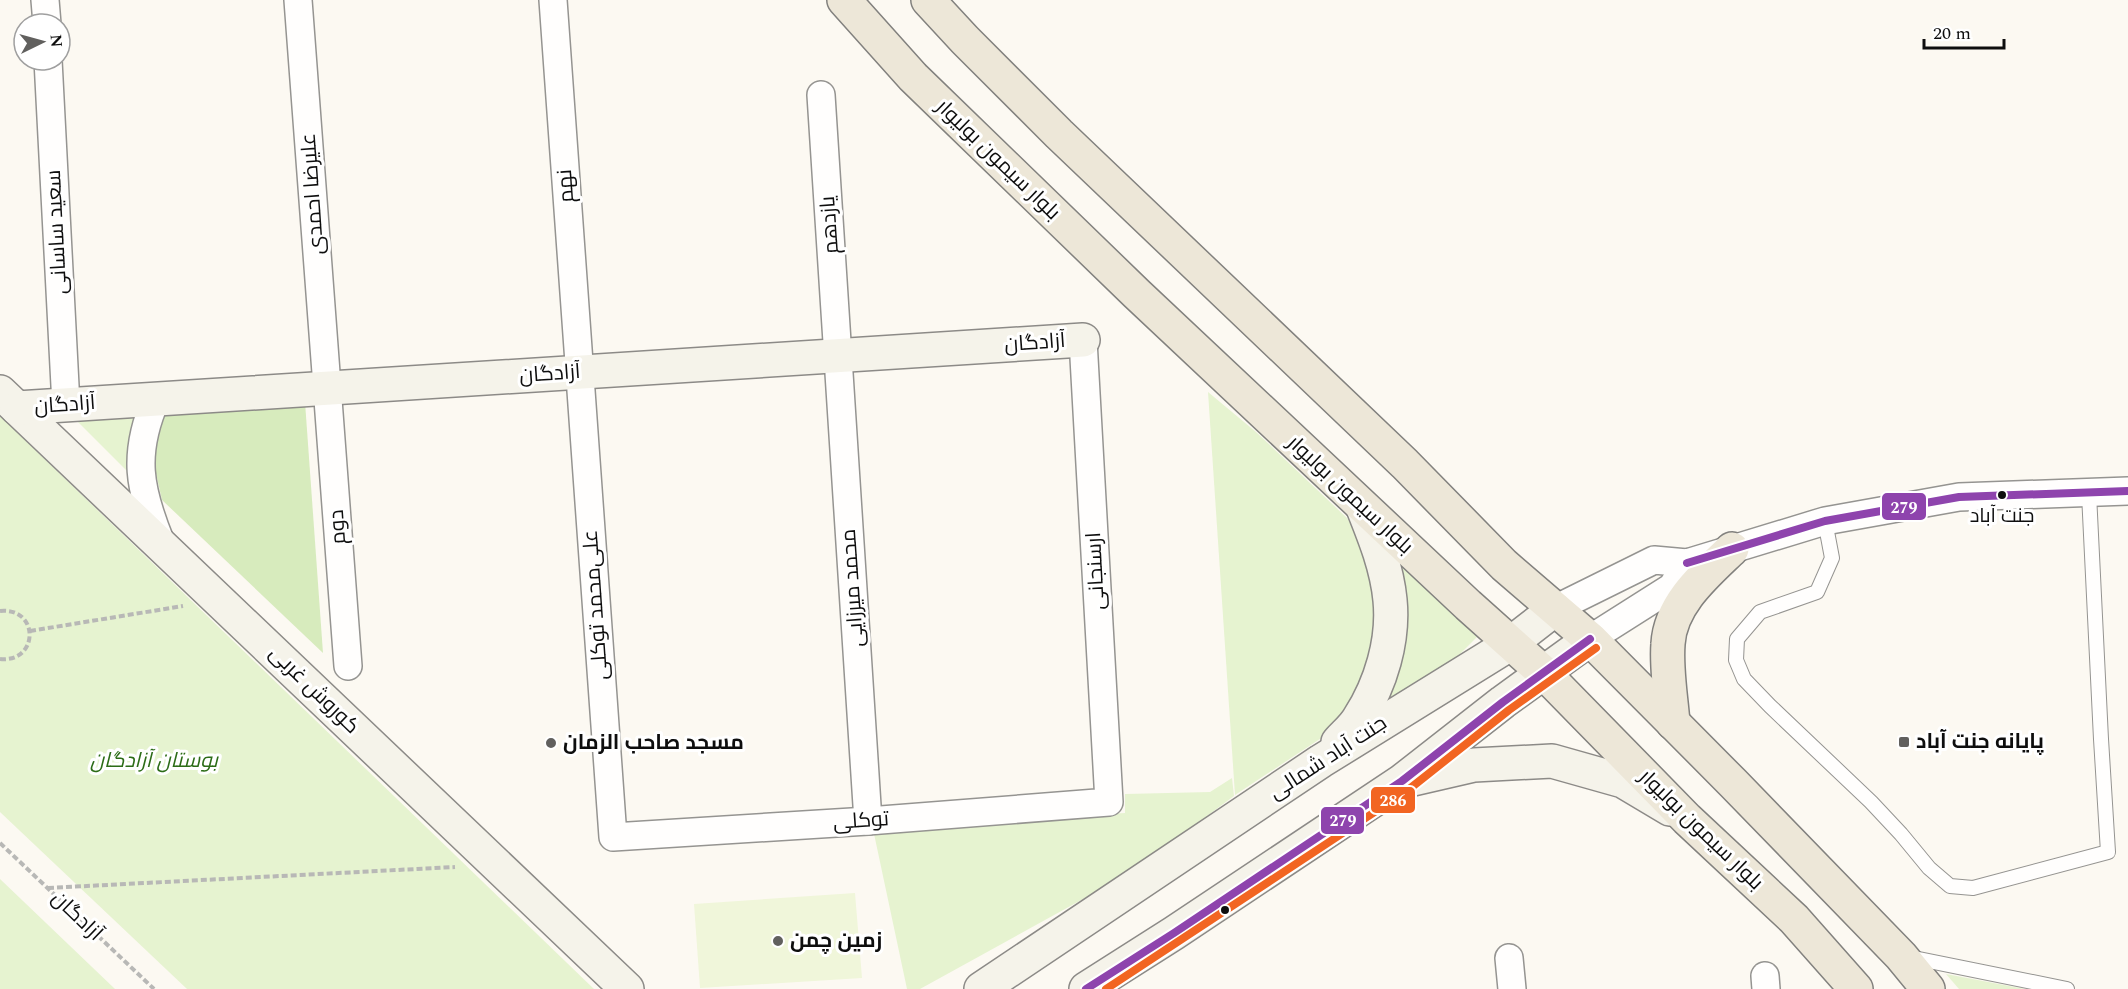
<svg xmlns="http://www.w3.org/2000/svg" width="2128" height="989" font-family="Spectral,Cairo,serif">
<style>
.green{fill:#e6f3d0}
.forest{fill:#d7ebbd}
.pitch{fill:#f0f6da}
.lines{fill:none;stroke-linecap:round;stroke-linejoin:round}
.lane-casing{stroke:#959491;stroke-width:16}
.street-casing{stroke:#959491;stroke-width:30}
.secondary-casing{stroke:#8c8a87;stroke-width:36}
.primary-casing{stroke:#82817e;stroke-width:36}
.path{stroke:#b8b8b6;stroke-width:4;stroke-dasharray:6 3;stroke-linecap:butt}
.lane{stroke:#fffefd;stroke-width:14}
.street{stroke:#fffefd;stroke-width:27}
.secondary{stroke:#f5f3ea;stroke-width:33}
.primary{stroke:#ede7d8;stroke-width:33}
.bus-1-casing{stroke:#fff;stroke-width:12}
.bus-2-casing{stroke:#fff;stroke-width:12}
.bus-1{stroke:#8e44ad;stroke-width:8}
.bus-2{stroke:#f26522;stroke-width:8}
.bus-dot{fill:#0e0e0e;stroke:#fff;stroke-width:2}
.poi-dot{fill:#61605e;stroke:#fff;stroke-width:2}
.labels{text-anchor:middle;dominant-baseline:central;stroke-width:6;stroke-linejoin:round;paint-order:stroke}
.bus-label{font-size:20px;fill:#0e0e0e;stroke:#fff}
.street-label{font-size:21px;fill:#0e0e0e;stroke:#fff}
.poi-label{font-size:21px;font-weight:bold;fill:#0e0e0e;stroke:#fff;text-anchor:start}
.park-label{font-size:21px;font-style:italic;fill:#2c6c17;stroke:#fff}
.line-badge{stroke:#fff;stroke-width:2}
.badge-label{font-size:16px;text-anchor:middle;font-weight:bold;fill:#fff}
</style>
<rect width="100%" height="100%" fill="#fcf9f2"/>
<g class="green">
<polygon points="1208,392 1256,432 1347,518 1360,538 1378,589 1373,662 1332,731 1235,795"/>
<polygon points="143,411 137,481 77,421"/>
<polygon points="0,416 594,989 187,989 0,812"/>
<polygon points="1386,552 1477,637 1448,666 1369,720"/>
<polygon points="1232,778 1234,796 1184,833 1094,893 920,989 907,989 873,829 1125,813 1125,794 1210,792"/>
<polygon points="0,879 115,989 0,989"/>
<polygon points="1946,974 2025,989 1959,989"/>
</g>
<polygon class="forest" points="305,402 323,653 162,500 155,469 154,419 177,408"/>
<polygon class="pitch" points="855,893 862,978 700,988 694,904"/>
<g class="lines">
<defs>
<g id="lane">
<polyline points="1825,521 1832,558 1817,592 1760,612 1737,639 1736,660 1744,679 1770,706 1871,802 1901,834 1929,868 1950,886 1973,888 2108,852 2101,739 2089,494"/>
<polyline points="1909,957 2067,989"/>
</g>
<g id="street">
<polyline points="45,0 47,24"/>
<polyline points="298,0 348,666"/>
<polyline points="553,0 613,837 868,821 1109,802 1083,340"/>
<polyline points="48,60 66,405"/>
<polyline points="821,95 868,821"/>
<path d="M156,399C132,454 139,489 161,543"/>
<polyline points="1555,609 1654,560 1687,563 1825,521 1959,497 2128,491"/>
<polyline points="1590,639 1672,587 1687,563"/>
<polyline points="1509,958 1512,989"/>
<polyline points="1765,976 1766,989"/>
</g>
<g id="secondary">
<polyline points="0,392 627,989"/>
<polyline points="17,408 1083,340"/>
<path d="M1338,742C1345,734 1354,727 1359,718C1381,684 1394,640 1390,600C1387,568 1375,538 1363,508"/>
<polyline points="1409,780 1474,765 1552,761 1623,781 1670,809"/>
<polyline points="981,989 1321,761 1510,644 1555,609"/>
<polyline points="1086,989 1174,933 1402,781 1503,702 1590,639"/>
</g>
<g id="primary">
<polyline points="844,0 913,77 1137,294 1468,605 1543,672 1687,819 1794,919 1856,989"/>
<polyline points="928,0 965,40 1059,134 1405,464 1504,565 1590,639 1733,783 1901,956 1928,989"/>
<path d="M1673,723C1671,697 1666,670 1668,644C1670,604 1706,574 1732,549"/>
</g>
</defs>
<use href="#lane" class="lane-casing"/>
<use href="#street" class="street-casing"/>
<use href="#secondary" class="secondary-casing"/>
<use href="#primary" class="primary-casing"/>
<g class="path">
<path d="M0,611C40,607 39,663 0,659"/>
<polyline points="30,631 183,606"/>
<polyline points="0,843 154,989"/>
<polyline points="48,888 455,867"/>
</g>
<use href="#lane" class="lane"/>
<use href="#street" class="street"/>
<use href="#secondary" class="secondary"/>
<use href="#primary" class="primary"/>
<defs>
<g id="bus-1">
<polyline points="1687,563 1825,521 1959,497 2128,491"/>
<polyline points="1086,989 1174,933 1402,781 1503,702 1590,639"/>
</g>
<polyline id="bus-2" points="1106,989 1408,790 1509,710 1596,648"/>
</defs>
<use href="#bus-1" class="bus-1-casing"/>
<use href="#bus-2" class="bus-2-casing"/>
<use href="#bus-1" class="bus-1"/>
<use href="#bus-2" class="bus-2"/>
</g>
<g class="bus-dot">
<circle cx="2002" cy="495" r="5"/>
<circle cx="1225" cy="910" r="5"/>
</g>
<g class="poi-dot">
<rect x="1898" y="736" width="12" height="12" rx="3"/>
<circle cx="551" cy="743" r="6"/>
<circle cx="778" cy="941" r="6"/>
</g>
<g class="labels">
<g class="bus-label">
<text x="2002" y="516">جنت آباد</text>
</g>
<g class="street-label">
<text transform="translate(998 160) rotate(44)">بلوار سیمون بولیوار</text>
<text transform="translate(566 186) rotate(-94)">نهم</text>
<text transform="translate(313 194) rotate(-94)">علیرضا احمدی</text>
<text transform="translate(830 225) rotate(-94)">یازدهم</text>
<text transform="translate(57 232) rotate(-93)">سعید ساسانی</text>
<text transform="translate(1035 343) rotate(-4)">آزادگان</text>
<text transform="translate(550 374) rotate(-4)">آزادگان</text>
<text transform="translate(65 405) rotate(-4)">آزادگان</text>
<text transform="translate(1350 495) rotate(43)">بلوار سیمون بولیوار</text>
<text transform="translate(338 527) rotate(-94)">دوم</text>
<text transform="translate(1096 571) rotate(-93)">ارسنجانی</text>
<text transform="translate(853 588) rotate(-94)">محمد میرزایی</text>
<text transform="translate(596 605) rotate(-94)">علی‌محمد توکلی</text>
<text transform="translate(314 690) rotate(44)">کوروش غربی</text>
<text transform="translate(1328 758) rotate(-33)">جنت آباد شمالی</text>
<text transform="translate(861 821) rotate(-4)">توکلی</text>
<text transform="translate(1701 830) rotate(44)">بلوار سیمون بولیوار</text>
<text transform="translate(77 916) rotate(44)">آزادگان</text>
</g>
<g class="poi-label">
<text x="1916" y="742">پایانه جنت آباد</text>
<text x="563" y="743">مسجد صاحب الزمان</text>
<text x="790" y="941">زمین چمن</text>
</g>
<g class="park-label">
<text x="154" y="761">بوستان آزادگان</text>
</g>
</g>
<g class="line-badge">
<rect x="1881" y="492" width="46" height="29" rx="6" fill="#8e44ad"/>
<rect x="1370" y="786" width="46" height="28" rx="6" fill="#f26522"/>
<rect x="1320" y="806" width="45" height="29" rx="6" fill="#8e44ad"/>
</g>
<g class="badge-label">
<text x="1904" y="513">279</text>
<text x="1393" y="806">286</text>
<text x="1343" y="826">279</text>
</g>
<g transform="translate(42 42) rotate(85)"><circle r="28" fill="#ffffff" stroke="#9f9f9f" stroke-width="1.5"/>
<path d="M0-4.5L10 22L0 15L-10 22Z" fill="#61605e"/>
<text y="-9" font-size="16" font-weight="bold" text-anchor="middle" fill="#0e0e0e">N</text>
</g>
<path d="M1924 39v9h80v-9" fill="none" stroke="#0e0e0e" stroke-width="3"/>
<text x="1933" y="39" font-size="18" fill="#0e0e0e" stroke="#ffffff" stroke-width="4.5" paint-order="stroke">20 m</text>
</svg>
